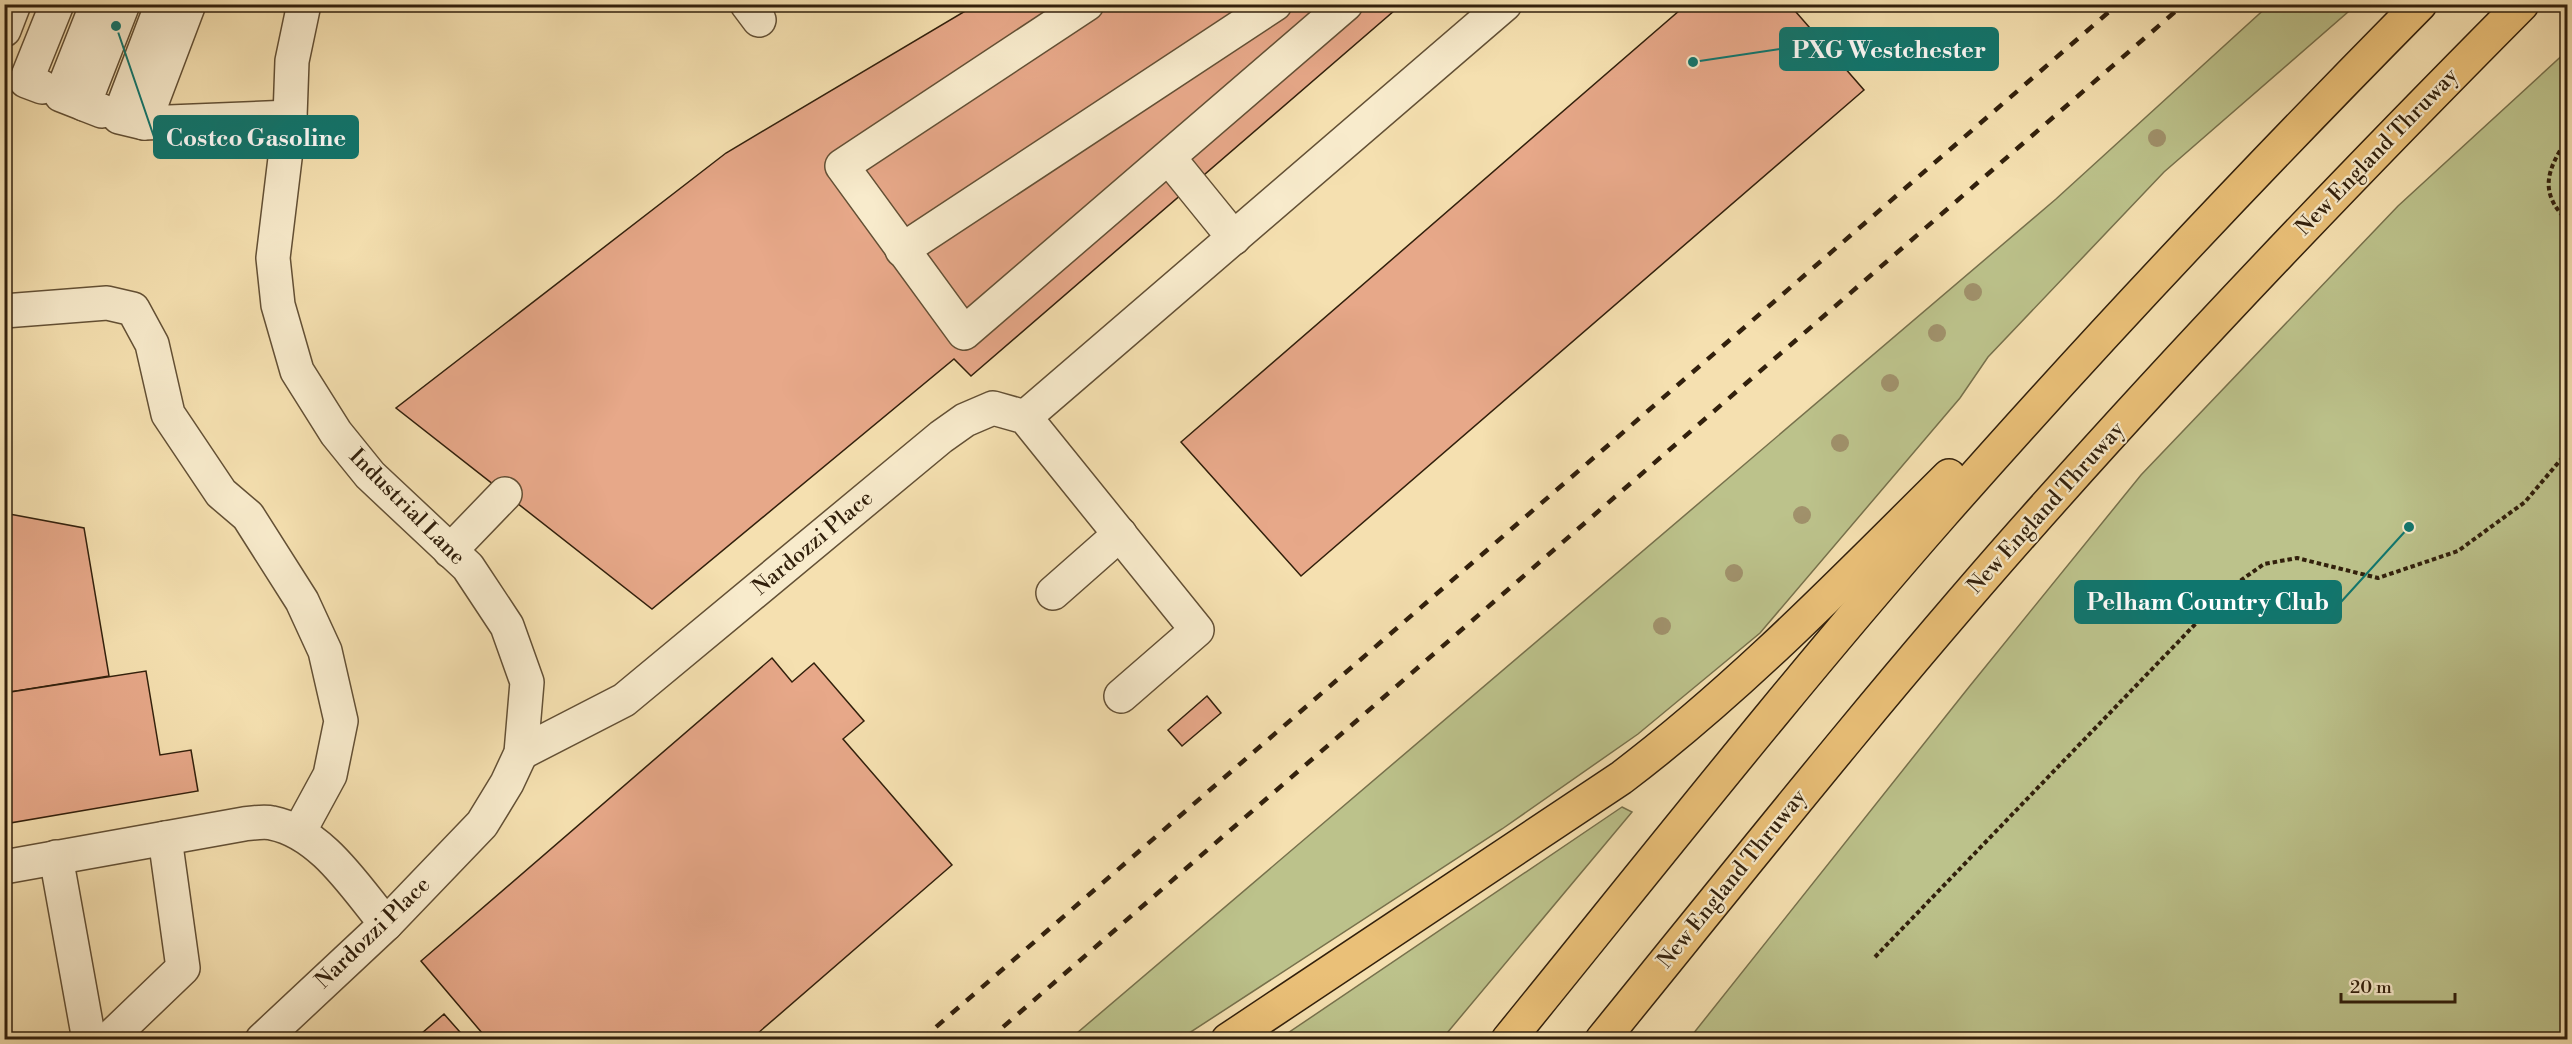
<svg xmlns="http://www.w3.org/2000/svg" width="2572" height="1044" font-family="'Libre Bodoni',serif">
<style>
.green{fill:#bcc28b;stroke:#77714c;stroke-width:1.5}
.building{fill:#e7a889;stroke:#32200c;stroke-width:1.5}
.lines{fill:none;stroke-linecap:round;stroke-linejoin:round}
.minor-casing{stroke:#635035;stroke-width:36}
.highway-casing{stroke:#32200c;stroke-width:36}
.path{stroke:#32200c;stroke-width:4;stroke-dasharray:4.5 3;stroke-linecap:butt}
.minor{stroke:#f8ebcc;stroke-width:33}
.highway{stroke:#eac078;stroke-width:33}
.rail{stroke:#32200c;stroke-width:4.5;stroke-dasharray:10 10;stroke-linecap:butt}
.tree{fill:#a0916b}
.labels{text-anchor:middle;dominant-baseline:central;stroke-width:4.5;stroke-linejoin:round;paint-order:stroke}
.street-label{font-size:22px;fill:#32200c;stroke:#f8ebcc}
.leader{fill:none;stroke:#0f766e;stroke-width:2}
.callout-dot{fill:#0f766e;stroke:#f8ebcc;stroke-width:2}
.callout{fill:#0f766e;stroke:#0f766e;stroke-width:2}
.callout-label{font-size:24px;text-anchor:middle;font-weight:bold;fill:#fff}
</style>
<rect width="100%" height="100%" fill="#f5e0b0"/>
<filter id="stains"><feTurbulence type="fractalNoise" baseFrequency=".00333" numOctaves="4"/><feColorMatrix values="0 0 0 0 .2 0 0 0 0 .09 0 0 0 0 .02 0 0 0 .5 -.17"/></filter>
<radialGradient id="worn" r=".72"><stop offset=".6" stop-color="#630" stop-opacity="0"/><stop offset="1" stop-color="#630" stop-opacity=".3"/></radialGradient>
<g class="green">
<polygon points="2269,5 2356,5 2164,172 1988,357 1960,398 1760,633 1638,734 1502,829 1180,1039 1070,1039 2056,199"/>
<polygon points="2567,51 2567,1039 1689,1039 1969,687 2141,475 2398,206"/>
<polygon points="1622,807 1632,812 1442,1039 1279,1039"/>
</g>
<g class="building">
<polygon points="977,4 1402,4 971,376 954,359 652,609 396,408 726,153"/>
<polygon points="1687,4 1789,4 1864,90 1301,576 1181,442"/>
<polygon points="4,513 84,528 109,676 4,693"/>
<polygon points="772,658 792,682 814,663 864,721 843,739 952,865 750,1040 488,1040 421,961"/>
<polygon points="146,671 160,755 191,750 198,791 4,824 4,693"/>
<polygon points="1207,696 1221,713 1182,746 1168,730"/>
<polygon points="444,1014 467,1040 414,1040"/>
</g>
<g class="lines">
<defs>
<g id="minor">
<polyline points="189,4 144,123 290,117"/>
<polyline points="747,4 759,20"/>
<polyline points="1087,4 842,166 964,333 1346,4"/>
<polyline points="4,30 14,4"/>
<polyline points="42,87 26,81 57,4"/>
<polyline points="84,104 61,95 97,4"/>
<polyline points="102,111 84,104 123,4"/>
<polyline points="144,123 119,117 162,4"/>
<polyline points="1169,158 1234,238"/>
<polyline points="902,250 1275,4"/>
<polyline points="4,311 107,303 133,309 152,344 168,414 221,493 248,516 302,601 325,651 341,721 330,775 299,832"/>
<polyline points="1025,417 1505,4"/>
<polyline points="450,551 505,494"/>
<polyline points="1053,593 1120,534"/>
<polyline points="521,753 624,700 941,437 965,420 993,408 1025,417 1197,630 1121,696"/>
<polyline points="56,857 89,1040"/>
<path d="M4,867L244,824C253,823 264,821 272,823C322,833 355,887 386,924"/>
<polyline points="108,1040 183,968 165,838"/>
<polyline points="262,1040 386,924 482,824 507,783 521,753 527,682 507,626 468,567 370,475 336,433 297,371 278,305 273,258 290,117 292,61 304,4"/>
</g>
<g id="highway">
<path d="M1228,1040L1621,778C1740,688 1843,581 1949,476"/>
<path d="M1508,1040C1651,864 1791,686 1941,515C2095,340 2256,170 2420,4"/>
<path d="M1602,1040C1741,869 1878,696 2024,531C2184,350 2351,176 2522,4"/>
</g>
</defs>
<use href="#minor" class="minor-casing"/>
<use href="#highway" class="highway-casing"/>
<g class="path">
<polyline points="2557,7 2568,17"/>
<path d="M2568,138C2548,168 2537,192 2568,221"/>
<polyline points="1875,957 2230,588 2264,564 2297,558 2378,578 2458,551 2525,502 2568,451"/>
</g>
<use href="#minor" class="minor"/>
<use href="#highway" class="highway"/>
<g class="rail">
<polyline points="921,1040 2118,4"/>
<polyline points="988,1040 2184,4"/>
</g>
</g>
<g class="tree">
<circle cx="2157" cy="138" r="9"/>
<circle cx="1973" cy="292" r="9"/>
<circle cx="1937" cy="333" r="9"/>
<circle cx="1890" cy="383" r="9"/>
<circle cx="1840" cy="443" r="9"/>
<circle cx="1802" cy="515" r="9"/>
<circle cx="1734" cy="573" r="9"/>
<circle cx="1662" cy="626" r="9"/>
</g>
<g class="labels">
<g class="street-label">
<text transform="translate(2377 152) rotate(-46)">New England Thruway</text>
<text transform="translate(407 507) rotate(45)">Industrial Lane</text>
<text transform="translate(2046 508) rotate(-48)">New England Thruway</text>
<text transform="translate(813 543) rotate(-40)">Nardozzi Place</text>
<text transform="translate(1732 879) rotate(-51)">New England Thruway</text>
<text transform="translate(373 933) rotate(-44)">Nardozzi Place</text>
</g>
</g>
<path class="leader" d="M1693 62L1780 49M116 26L154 137M2409 527L2341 602"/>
<g class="callout-dot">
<circle cx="1693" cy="62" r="6"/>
<circle cx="116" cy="26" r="6"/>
<circle cx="2409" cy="527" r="6"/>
</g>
<g class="callout">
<rect x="1780" y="28" width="218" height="42" rx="6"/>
<rect x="154" y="116" width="204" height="42" rx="6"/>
<rect x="2075" y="581" width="266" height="42" rx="6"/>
</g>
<g class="callout-label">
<text x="1889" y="58">PXG Westchester</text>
<text x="256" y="146">Costco Gasoline</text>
<text x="2208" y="610">Pelham Country Club</text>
</g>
<rect width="2572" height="1044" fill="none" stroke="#f5e0b0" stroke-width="24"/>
<rect x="6" y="6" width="2560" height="1032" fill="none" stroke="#32200c" stroke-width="3"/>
<rect x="12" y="12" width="2548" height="1020" fill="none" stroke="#32200c" stroke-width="1.5"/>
<path d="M2341 993v9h114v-9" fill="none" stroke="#32200c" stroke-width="3"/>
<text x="2350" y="993" font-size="18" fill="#32200c" stroke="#f8ebcc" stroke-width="4.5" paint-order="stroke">20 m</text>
<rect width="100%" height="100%" filter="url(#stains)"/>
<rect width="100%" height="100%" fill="url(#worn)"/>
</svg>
